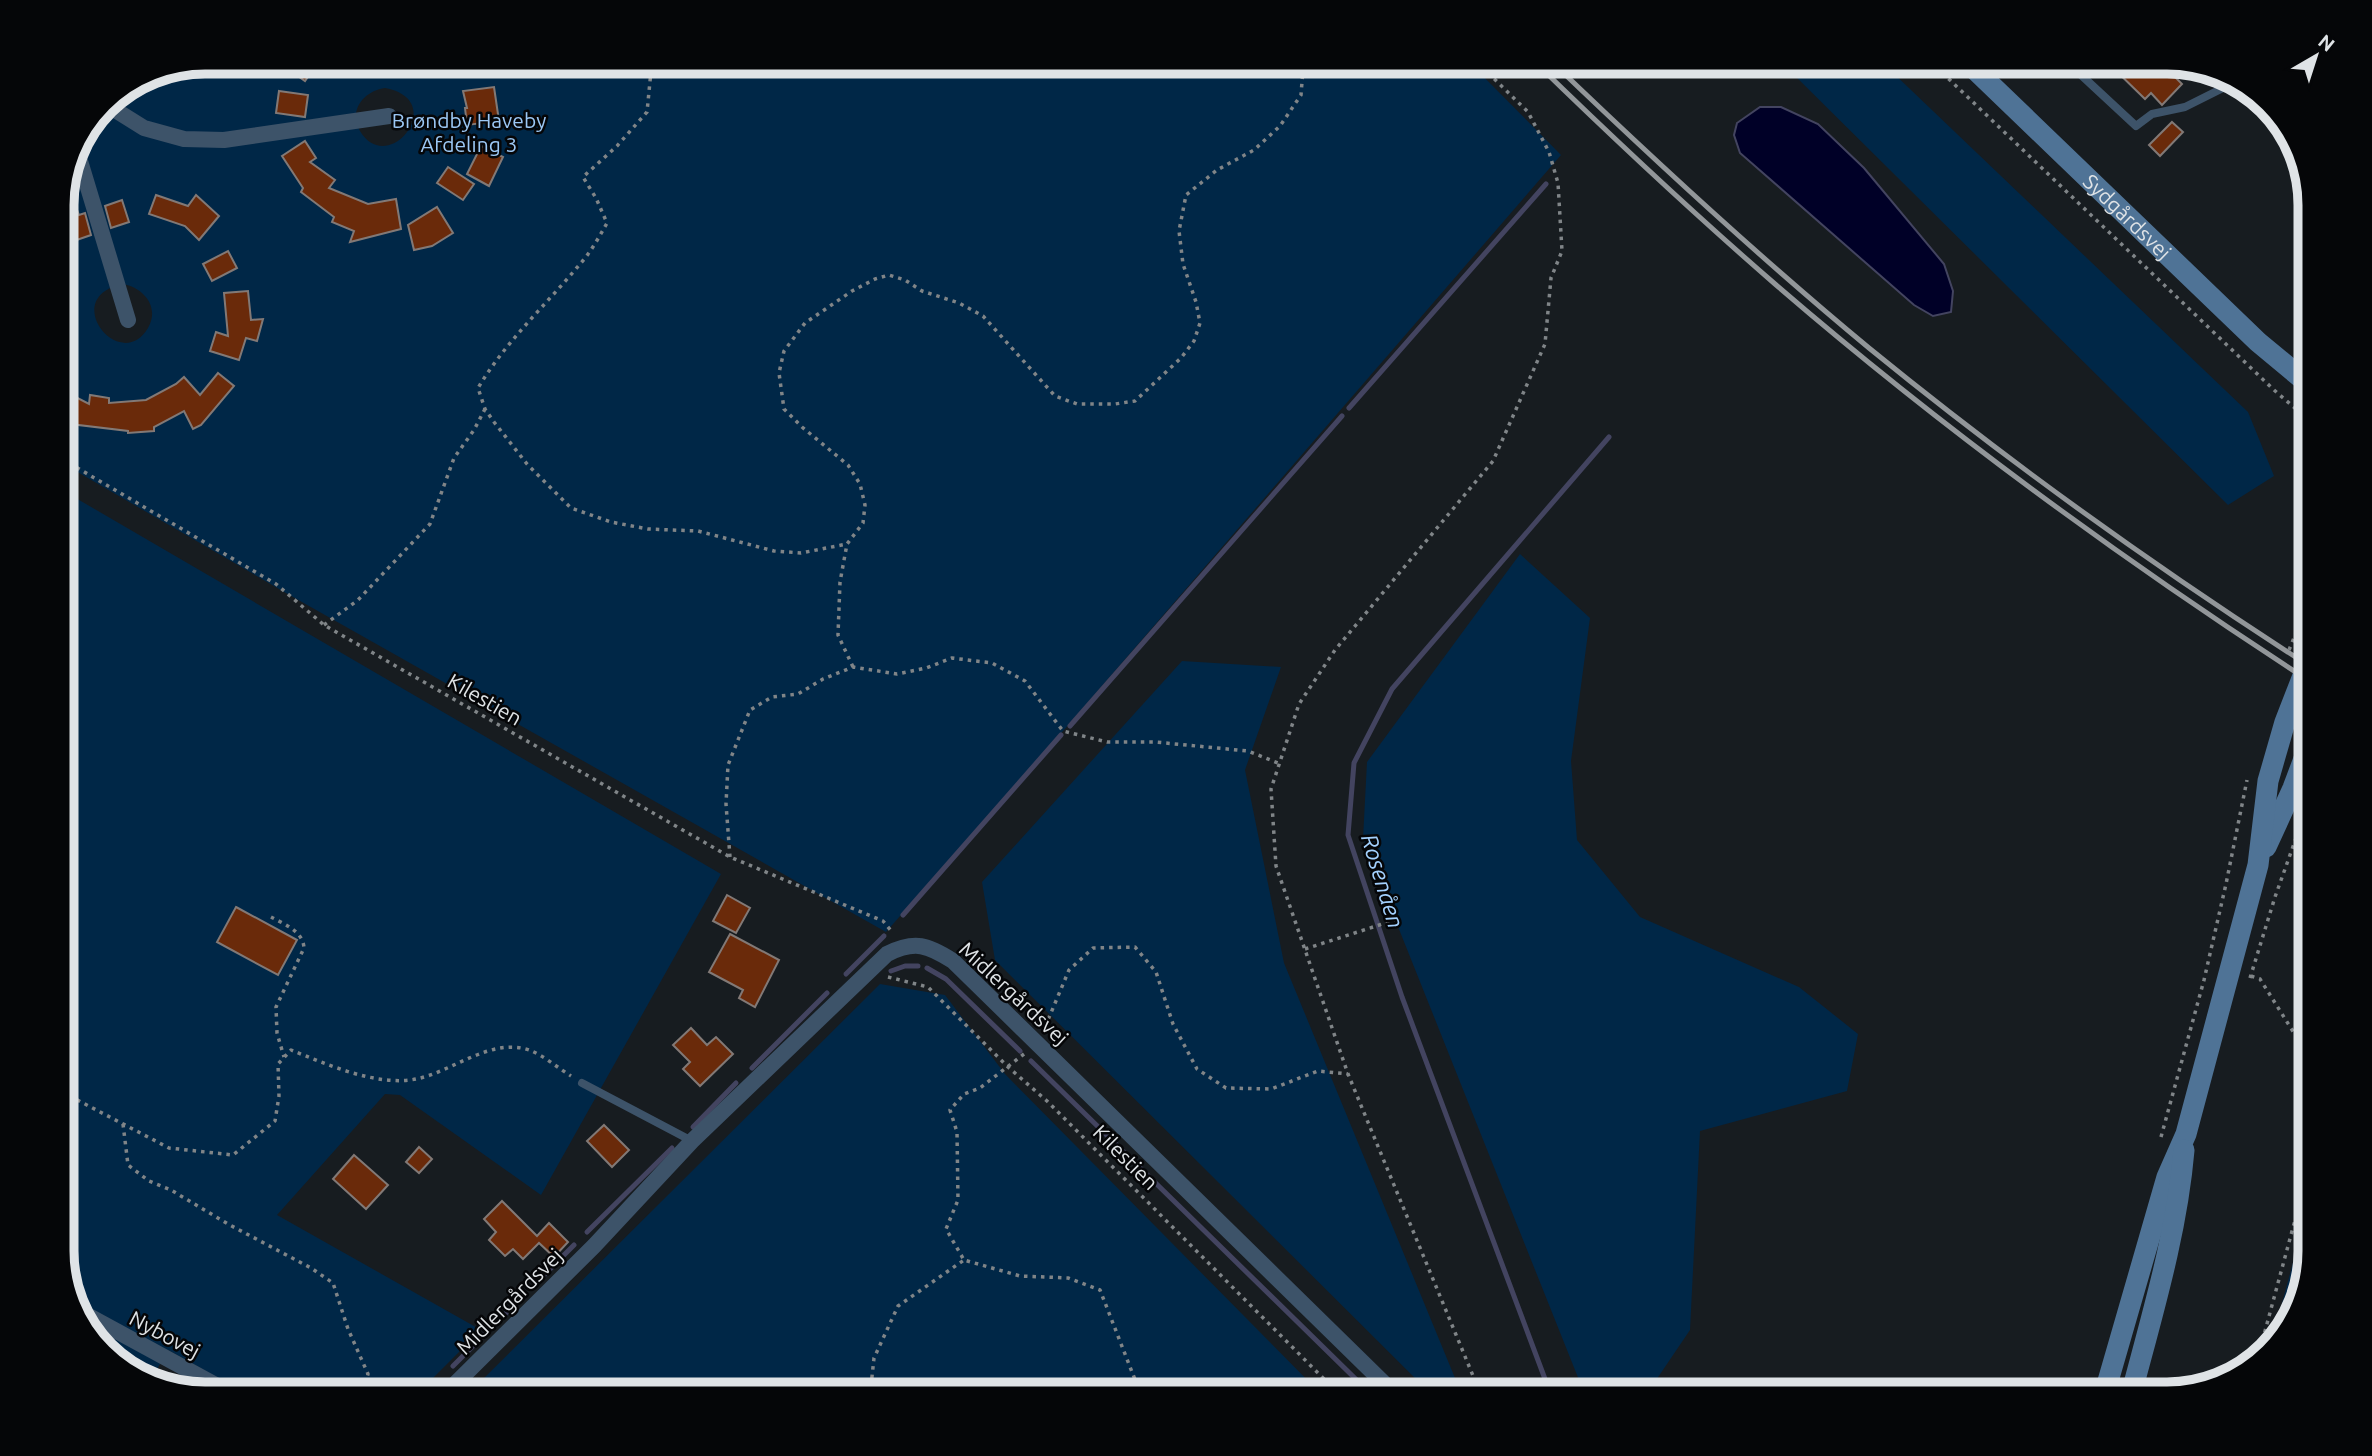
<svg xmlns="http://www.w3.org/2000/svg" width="2372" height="1456" font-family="Ubuntu,sans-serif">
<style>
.green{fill:#002747;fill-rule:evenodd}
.water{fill:#000027;stroke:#434460;stroke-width:2}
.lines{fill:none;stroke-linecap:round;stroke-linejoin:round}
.stream{stroke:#434460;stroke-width:5}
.building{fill:#6a2a0a;stroke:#827976;stroke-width:2}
.path{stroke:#808588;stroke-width:3.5;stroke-dasharray:3.5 5;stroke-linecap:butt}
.lane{stroke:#3d5369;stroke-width:8}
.street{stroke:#3d5369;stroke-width:16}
.secondary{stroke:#4f7396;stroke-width:21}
.rail{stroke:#929699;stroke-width:5}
.labels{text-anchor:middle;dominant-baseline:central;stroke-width:5;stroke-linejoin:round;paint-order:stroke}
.park-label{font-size:21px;fill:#9cc8f5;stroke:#050608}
.street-label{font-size:21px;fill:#dfe3e6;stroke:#050608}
.water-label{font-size:23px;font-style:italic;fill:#a3d0fd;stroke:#050608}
.rim{fill:none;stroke:#dfe3e6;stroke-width:9}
</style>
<rect width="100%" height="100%" fill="#171c20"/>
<g class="green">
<path d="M204,61H1468L1561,155L1063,731L886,932L286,593L62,463V195L76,141L103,103L150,72ZM385,88C450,100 388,178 360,131C348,110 364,91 385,88ZM123,284C144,288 160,307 148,328C120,375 58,297 123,284Z"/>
<polygon points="1870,61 1888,68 2248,412 2274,476 2228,505 1781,62"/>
<polygon points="62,490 721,874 541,1195 400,1095 385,1094 277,1215 481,1330 416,1395 249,1395 168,1350 151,1380 132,1375 81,1324 62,1261"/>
<polygon points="1520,554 1590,618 1571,761 1577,840 1640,917 1799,987 1858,1034 1847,1091 1700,1131 1690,1330 1646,1395 1585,1395 1363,839 1367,762"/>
<polygon points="1182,661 1281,667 1245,770 1284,963 1462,1395 1432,1395 995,960 982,882"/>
<polygon points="880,984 945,995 1005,1074 1322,1395 467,1395"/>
<polygon points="2311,1196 2311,1252 2291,1324 2271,1344"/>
</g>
<polygon class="water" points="1760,107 1781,107 1818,124 1864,168 1944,264 1953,291 1951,312 1933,316 1914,305 1740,153 1734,135 1737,123"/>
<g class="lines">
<g class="stream">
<polyline points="1349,408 1546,184"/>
<polyline points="1070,726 1342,416"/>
<polyline points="903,915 1061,735"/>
<polyline points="927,968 946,979 1020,1051"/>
<polyline points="891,971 905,966 918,966"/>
<polyline points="846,974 884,936"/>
<polyline points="1031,1061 1372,1395"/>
<polyline points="752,1068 827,993"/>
<polyline points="693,1127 736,1083"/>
<polyline points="587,1232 672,1148"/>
<polyline points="535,1284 574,1245"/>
<polyline points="453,1366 521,1298"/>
<polyline points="1551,1395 1402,997 1348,835 1354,763 1392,689 1609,437"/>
</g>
</g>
<g class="building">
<polygon points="277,61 319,61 305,81"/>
<polygon points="2106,61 2159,61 2182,84 2162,105 2151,93 2145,99"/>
<polygon points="494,87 499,121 467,125 465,108 467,108 463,91"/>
<polygon points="279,91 308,95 305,117 276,113"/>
<polygon points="2172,122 2183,132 2160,156 2149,145"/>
<polygon points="305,141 316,158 310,162 335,180 329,188 368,204 396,199 401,229 350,242 354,231 332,222 334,217 301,192 303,188 282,156"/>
<polygon points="481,146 503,157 489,186 467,174"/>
<polygon points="448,167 474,184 463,200 437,183"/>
<polygon points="67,175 76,207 79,215 85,213 91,235 71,242 62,209 62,195"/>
<polygon points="156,195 188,206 196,195 219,216 199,240 185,226 149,214"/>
<polygon points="122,200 129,222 111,228 105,206"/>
<polygon points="437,207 453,233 432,246 414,250 408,225"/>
<polygon points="228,251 237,268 212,281 203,264"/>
<polygon points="248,291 251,320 263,319 257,341 246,338 239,360 210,351 216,332 228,336 224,293"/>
<polygon points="218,373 234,386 201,425 193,429 184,411 154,427 154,431 128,433 128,431 62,423 62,390 89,404 90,395 109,398 109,403 146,400 176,384 184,377 200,395"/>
<polygon points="727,895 750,908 736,933 713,921"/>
<polygon points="236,907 297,940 278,975 217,942"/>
<polygon points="730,934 779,960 755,1007 739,998 743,990 709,972"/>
<polygon points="691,1028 707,1045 716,1037 733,1054 700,1086 683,1069 690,1062 673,1045"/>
<polygon points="604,1125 629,1150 612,1167 587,1141"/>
<polygon points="419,1147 432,1159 419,1173 406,1162"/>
<polygon points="354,1155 388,1185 366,1209 333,1179"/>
<polygon points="502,1201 537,1236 549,1223 568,1242 554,1257 539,1243 523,1259 513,1249 505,1256 489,1240 496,1232 484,1219"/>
</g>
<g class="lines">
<g class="path">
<path d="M652,61L647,112L617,146L583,177L596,198L607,223C599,237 591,252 580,264C546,305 506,341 478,388L485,409L494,422L527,464L571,508L611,522L648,529L698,531L774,551L801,553L847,544"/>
<polyline points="1476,61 1528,112 1549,152 1558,183 1562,251 1551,278 1545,344 1493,461 1335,650 1299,704 1271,789 1276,866 1348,1074 1481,1395"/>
<polyline points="1930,61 2274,390 2311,422"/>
<polyline points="62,459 276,584 324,625 730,857 883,921 893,933"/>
<polyline points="324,625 358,600 430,524 454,458 474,430 485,409"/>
<polyline points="2289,650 2305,611 2311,586"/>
<polyline points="853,667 838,635 840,582 847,544 863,523 865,505 860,484 848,465 802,427 784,409 779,373 784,351 805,323 852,291 875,279 889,275 905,280 922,291 959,303 983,316 1055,396 1077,404 1115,404 1135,401 1181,358 1194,341 1200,323 1196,302 1183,264 1179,231 1186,195 1217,170 1254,150 1280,126 1301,95 1303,69 1301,61"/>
<polyline points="730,857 726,804 728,765 750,710 772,697 798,694 823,679 853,667 897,674 926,668 952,658 992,663 1025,681 1063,731 1107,742 1155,742 1248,751 1278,763"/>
<path d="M271,917C284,924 303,931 304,948L276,1007L277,1033L284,1057"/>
<polyline points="1305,949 1401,918"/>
<polyline points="2251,976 2260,979 2311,1060"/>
<polyline points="888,977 928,987 1008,1067 1047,1101 1340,1395"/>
<polyline points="2250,978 2275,897 2305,813"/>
<polyline points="1045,1027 1069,970 1093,948 1135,947 1156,972 1173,1024 1197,1069 1226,1088 1271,1089 1318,1071 1348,1074"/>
<polyline points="1024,1054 980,1088 964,1094 950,1110 957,1132 958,1200 946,1229 964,1260 1020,1276 1068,1278 1100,1290 1141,1395"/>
<path d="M62,1092L169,1148L233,1155L275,1121L279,1096L278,1064L291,1050C326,1064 377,1087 416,1079C452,1072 491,1037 529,1050C543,1055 558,1068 571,1076"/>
<polyline points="123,1124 128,1165 149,1181 171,1190 228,1224 311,1268 333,1283 348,1329 368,1374 362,1395"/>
<polyline points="2161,1137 2204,980 2226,884 2247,780"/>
<polyline points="2258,1357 2311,1161"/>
<polyline points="870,1395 874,1358 898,1306 964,1260"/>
</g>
<g class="lane">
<polyline points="2066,61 2136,126 2152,114 2185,107 2227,86"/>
<polyline points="1670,65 1674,61"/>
<polyline points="1988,78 2004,61"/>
<polyline points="582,1083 692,1141"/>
</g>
<g class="street">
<polyline points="104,103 144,128 184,139 224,140 389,116"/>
<polyline points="76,141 77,151 128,320"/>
<polyline points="76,1309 234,1395"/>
<path d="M444,1395L594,1246L692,1141L887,954C915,940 928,945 953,961L1396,1395"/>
</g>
<g class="secondary">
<path id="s1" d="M1966,61L2258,342L2311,386"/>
<polyline points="2266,847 2293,788 2311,740"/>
<polyline points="2104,1395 2167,1177 2186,1134 2258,865 2268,781 2285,722 2311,655"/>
<path d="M2131,1395C2152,1315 2177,1233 2184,1150"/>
</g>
<g class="rail">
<path d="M1534,61C1612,137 1692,212 1775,284C1943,429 2124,561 2311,682"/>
<path d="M1551,61C1654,160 1759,257 1869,348C2010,463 2158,569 2311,667"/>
</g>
</g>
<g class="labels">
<g class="park-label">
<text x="469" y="120">Brøndby Haveby<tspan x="469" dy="24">Afdeling 3</tspan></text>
</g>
<g class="street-label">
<text stroke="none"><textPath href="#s1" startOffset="224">Sydgårdsvej</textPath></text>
<text transform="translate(485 699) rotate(30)">Kilestien</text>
<text transform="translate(1014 993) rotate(43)">Midlergårdsvej</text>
<text transform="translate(1126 1157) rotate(45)">Kilestien</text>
<text transform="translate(509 1301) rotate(-45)">Midlergårdsvej</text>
<text transform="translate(165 1334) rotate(28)">Nybovej</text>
</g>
<g class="water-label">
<text transform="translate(1383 881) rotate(73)">Rosenåen</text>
</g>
</g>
<path d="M0 0H2372V1456H0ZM205 74H2167A131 131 0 0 1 2298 205V1251A131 131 0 0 1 2167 1382H205A131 131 0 0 1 74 1251V205A131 131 0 0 1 205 74Z" fill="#050608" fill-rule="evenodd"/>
<path class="rim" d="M205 74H2167A131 131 0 0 1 2298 205V1251A131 131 0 0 1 2167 1382H205A131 131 0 0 1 74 1251V205A131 131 0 0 1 205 74Z"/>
<g transform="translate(2316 56) rotate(39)" stroke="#050608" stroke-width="5" paint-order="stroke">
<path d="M0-5L12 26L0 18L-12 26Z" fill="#dfe3e6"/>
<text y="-10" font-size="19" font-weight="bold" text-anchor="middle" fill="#dfe3e6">N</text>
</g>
</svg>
